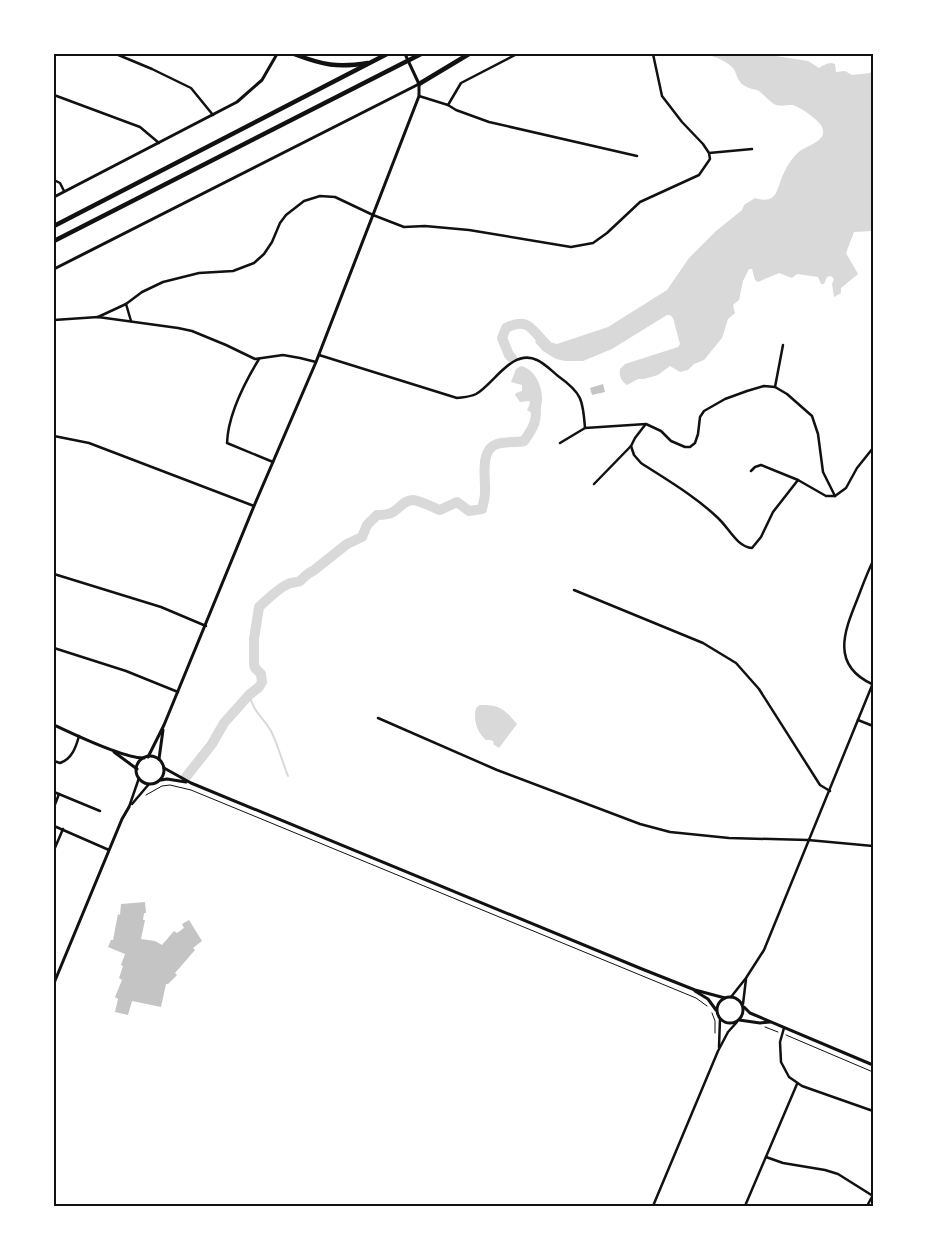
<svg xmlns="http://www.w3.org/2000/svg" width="927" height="1260" font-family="Commissioner,sans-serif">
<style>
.water{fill:#d9d9d9}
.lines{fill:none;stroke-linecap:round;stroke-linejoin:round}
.stream{stroke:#d9d9d9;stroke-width:2}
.river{stroke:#d9d9d9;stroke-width:10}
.building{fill:#c4c4c4}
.path{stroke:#111;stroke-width:1}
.minor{stroke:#111;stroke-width:2.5}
.tertiary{stroke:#111;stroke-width:3}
.motorway{stroke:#111;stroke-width:4.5}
.neatline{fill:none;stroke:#111;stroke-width:2}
</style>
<rect width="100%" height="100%" fill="#fff"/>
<g class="water">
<path d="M706,54H763L808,61L819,68C824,65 829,61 835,64L836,72L845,71L852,75L870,73L873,68V231L854,232L846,253L858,274L841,288V293L834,297L832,284L834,279L831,276L827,277L824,284H821L818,277L797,274L792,278L779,273L758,282L755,280L752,269H749L743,281L739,300L733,305L735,313L728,319L722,338L704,360L694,364L688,370L680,372L670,366L658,375L644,379H638L627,385C621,381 619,376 620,369L625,364L678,347L680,344L673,318L670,315H667L612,349L583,361H565L556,359L543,351L535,342L538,337L542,336L549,342L557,344L608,327L667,290L689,258L716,231L742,210L744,205L755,198C776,204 776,193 782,177C787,166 794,153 805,148C814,143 827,139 822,127C819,120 799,106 792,105C786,105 779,107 774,104C768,100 764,95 759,91C755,89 749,89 745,86C739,83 737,77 735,71C730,62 715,57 706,54Z"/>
<path d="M521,366C540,370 549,403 536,416L527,410L529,406L530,401L520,402L515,395L516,393L522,391V385L511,382L516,369Z"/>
<path d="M480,705C501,705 504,709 517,724L499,748L493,744L494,742L491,740H486C477,732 473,720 476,708Z"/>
</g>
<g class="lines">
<path class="stream" d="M250,694C251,710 264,718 271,731C278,745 282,761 288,776"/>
<g class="river">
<path d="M512,358L509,355L502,338L506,328C529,316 532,331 547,345"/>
<path d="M186,777L212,744L224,723L249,695L259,687L262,682L261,674L255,668L254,664V639L259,607C268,599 277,589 288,584C292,582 296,583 300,581C305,577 307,573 313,571L347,544L362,537L367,525L377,515C382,515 388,515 393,512C400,508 404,500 413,500C422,501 431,507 440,510L457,502L469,511L482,509C483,504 485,498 485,493C486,479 479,450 497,444C506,441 515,443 524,441C534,427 538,420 535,403"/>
</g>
</g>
<g class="building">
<polygon points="603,384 605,392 592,395 590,388"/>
<polygon points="145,902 146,913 144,913 143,920 145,920 141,939 155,941 162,945 174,931 177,933 184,928 182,924 189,920 202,941 193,948 195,950 175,973 177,975 168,984 166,984 161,1007 132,1001 128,1015 115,1012 118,999 115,997 122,980 119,978 123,966 121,965 125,954 108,947 111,940 113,940 118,914 120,915 121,904"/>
</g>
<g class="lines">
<g class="path">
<polyline points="146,795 162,786 170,785 191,790 696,998 707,1006"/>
<polyline points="712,1013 715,1021 715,1033"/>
<polyline points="765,1027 778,1032"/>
<polyline points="786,1035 873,1072"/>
</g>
<g class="minor">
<polyline points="116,54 152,69 191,88 213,115"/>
<polyline points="54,95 140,127 159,143"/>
<polyline points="419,96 448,105 456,110 489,122 637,156"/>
<polyline points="448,105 461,83 517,54"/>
<polyline points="709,153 752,149"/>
<polyline points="54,180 60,183 64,191"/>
<polyline points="126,304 131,321"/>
<polyline points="98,317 126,304 142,292 163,282 199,273 233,271 254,263 264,254 272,242 280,223 286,215 304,201 320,196 335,197 373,215 404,227 425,226 469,230 571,247 593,243 607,233 640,202 699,175 710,159 709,153 703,144 682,122 662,96 653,54"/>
<polyline points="54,320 98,317 178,328 192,331 226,345 255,359 283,355 300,358 316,362"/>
<path d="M319,355L457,398C464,397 470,397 476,394C494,384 512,348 537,360C544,363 552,371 558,376C582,393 583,400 585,428"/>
<path d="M259,359C245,382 228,416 227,443L273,462"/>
<polyline points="775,387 783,345"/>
<polyline points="54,436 89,443 254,506"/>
<polyline points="560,443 585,428 646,424 661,431 671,441 685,447 690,447 695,443 698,434 700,417 704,411 725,399 747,391 764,386 775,387 787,394 812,416 818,434 823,472 835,496"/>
<path d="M631,446L634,455L641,463C667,480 695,496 718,518C729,528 737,547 752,548L761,537L773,512L798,480L826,496H835"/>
<polyline points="751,471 755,467 761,465 798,480"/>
<polyline points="594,484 631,446 635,438 645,425"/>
<polyline points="835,496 846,488 857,468 873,448"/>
<polyline points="54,574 161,607 206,626"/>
<polyline points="574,590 703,643 736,663 759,689 820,785 830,791"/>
<polyline points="54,648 126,671 178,692"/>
<path d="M872,684C831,665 844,632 857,600C862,587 867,573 873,561"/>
<polyline points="378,718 497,770 640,824 670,832 729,838 808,840 873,846"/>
<polyline points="858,720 873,726"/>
<path d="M54,761L60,763C72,759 76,747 79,736"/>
<polyline points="54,792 100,811"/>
<polyline points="132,804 149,784"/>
<polyline points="54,807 59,794"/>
<polyline points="129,807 139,778"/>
<polyline points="54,826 109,850"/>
<polyline points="54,850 63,829"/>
<polyline points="731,997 746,978 764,950 873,683"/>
<polyline points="743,1004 746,979"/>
<polyline points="784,1028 780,1042 781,1062 789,1077 802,1086 873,1111"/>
<polyline points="719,1047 720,1019"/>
<polyline points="766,1157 783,1163 825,1170 838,1174 873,1196"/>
<polyline points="653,1206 718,1051 728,1032 737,1022"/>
<polyline points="745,1206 797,1084"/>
<polyline points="867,1206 873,1195"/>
</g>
<g class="tertiary">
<polyline points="54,197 237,102 262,80 277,54"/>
<polyline points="54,269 419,84"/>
<path d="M54,725C73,734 125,759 144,758"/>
<polyline points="114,752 137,769"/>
<circle cx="150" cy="770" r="14"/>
<polyline points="148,757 164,725 254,506 316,362 419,96 419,84 405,54"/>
<polyline points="159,759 163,730"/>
<polyline points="164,768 191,783 642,969 695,990 725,998"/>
<polyline points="161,780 167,779 186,782"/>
<polyline points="54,983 122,819 129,807"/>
<polyline points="695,991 708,999 716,1010"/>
<circle cx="730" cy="1010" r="13"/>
<polyline points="744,1007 750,1013 873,1065"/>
<polyline points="739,1020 760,1023 770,1022"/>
</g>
<g class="motorway">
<path d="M294,54C323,65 337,68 368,63"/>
<polyline points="419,84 469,54"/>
<polyline points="54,226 387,54"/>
<polyline points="54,241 421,54"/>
</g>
</g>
<rect width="927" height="1260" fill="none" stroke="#ffffff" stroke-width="110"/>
<rect x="55" y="55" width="817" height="1150" class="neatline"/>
</svg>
